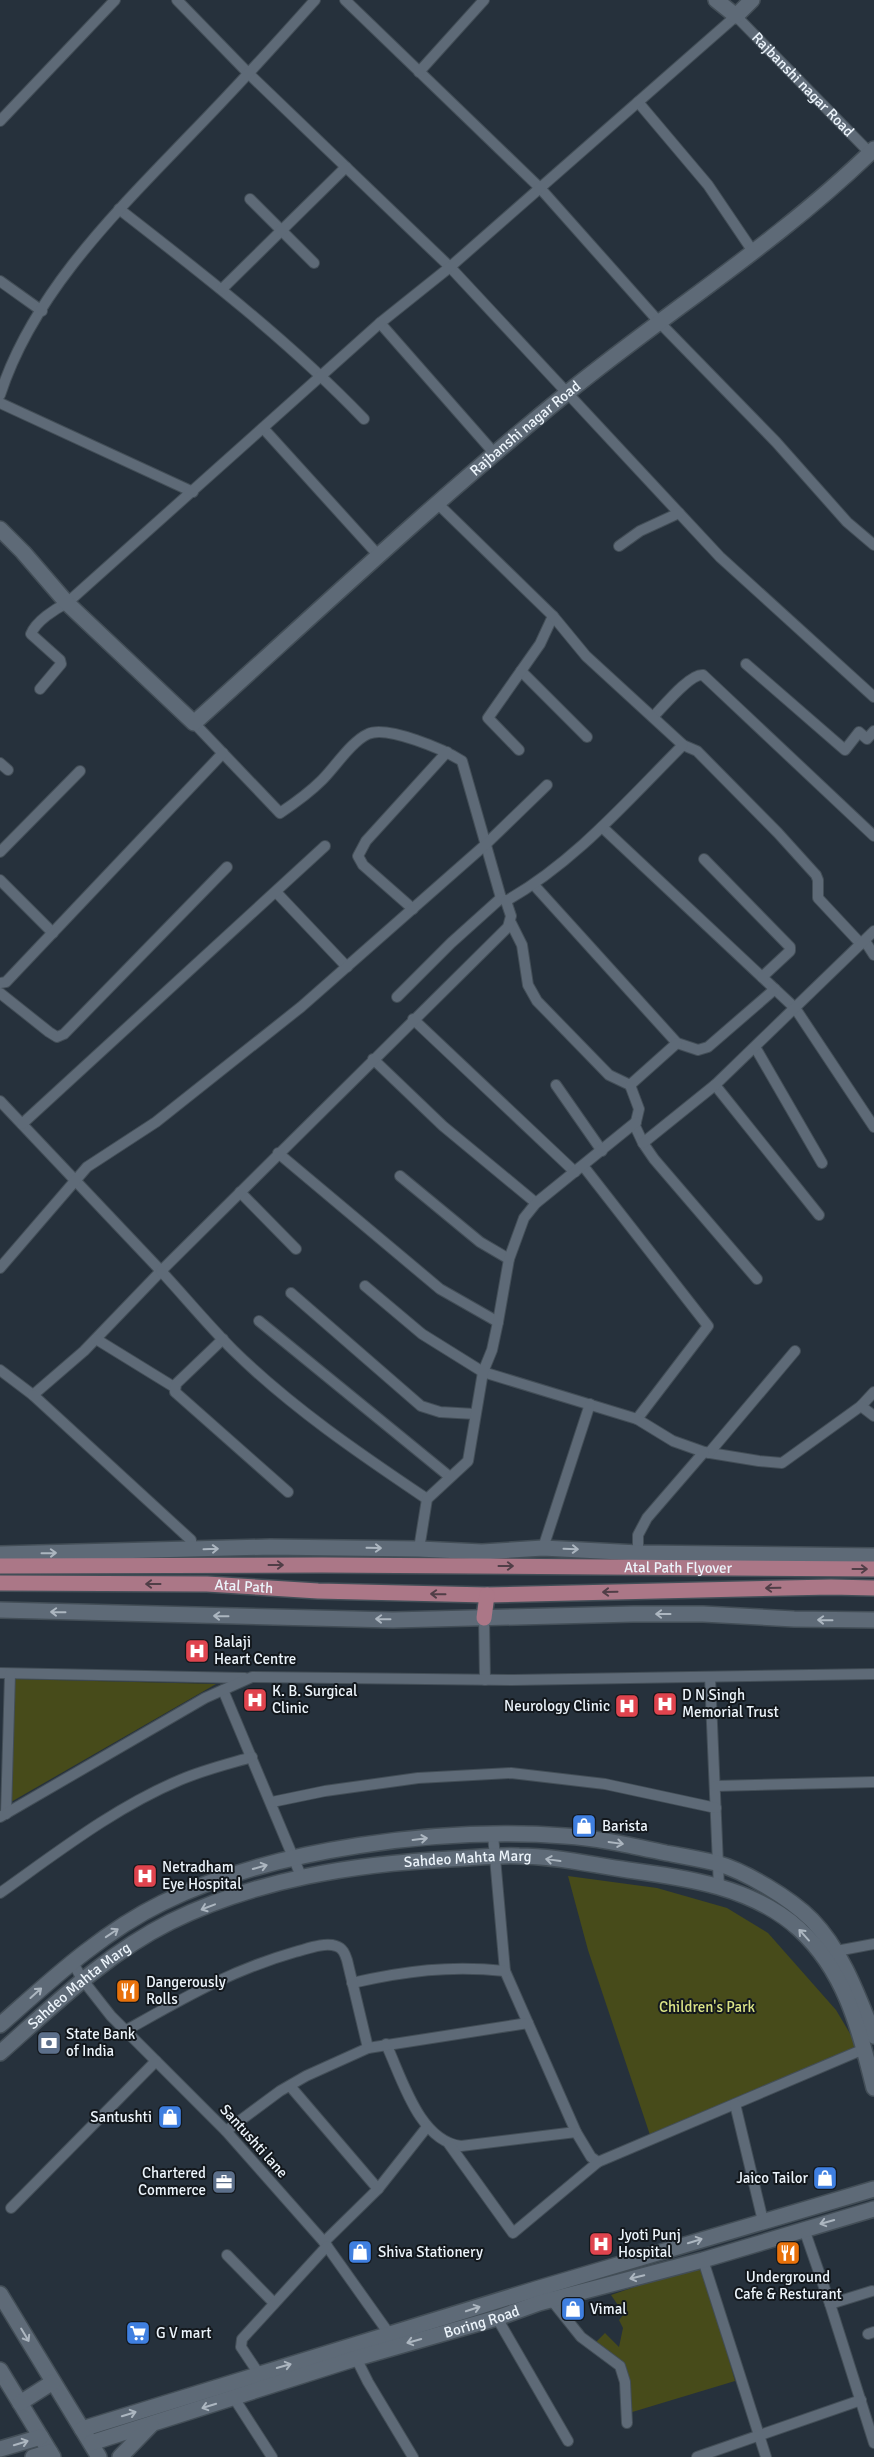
<svg xmlns="http://www.w3.org/2000/svg" width="874" height="2457" font-family="Signika,sans-serif">
<style>
.green{fill:#474b1a}
.lines{fill:none;stroke-linecap:round;stroke-linejoin:round}
.street-casing{stroke:#434e57;stroke-width:12}
.secondary-casing{stroke:#434e57;stroke-width:18}
.primary-casing{stroke:#434e57;stroke-width:18}
.street{stroke:#5e6a77;stroke-width:10}
.secondary{stroke:#5e6a77;stroke-width:15}
.primary{stroke:#ab7787;stroke-width:15}
.oneway{stroke:#acb6c0}
.oneway2{stroke:#503e47}
.labels{text-anchor:middle;dominant-baseline:central;stroke-width:4;stroke-linejoin:round;paint-order:stroke}
.street-label{font-size:15px;fill:#ecf4fb;stroke:#13181d}
.poi-label{font-size:15px;fill:#ecf4fb;stroke:#13181d;text-anchor:start}
.park-label{font-size:15px;fill:#dbe487;stroke:#13181d}
</style>
<rect width="100%" height="100%" fill="#26313c"/>
<g class="green">
<polygon points="14,1679 216,1684 11,1802"/>
<polygon points="568,1876 657,1888 727,1908 768,1933 836,2010 858,2047 650,2135 588,1950"/>
<polygon points="702,2264 735,2381 629,2413 628,2382 623,2362 595,2343 605,2333 619,2347 623,2328 619,2320 624,2314 611,2295"/>
</g>
<g class="lines">
<defs>
<g id="street">
<polyline points="177,0 249,74 450,267 720,557 874,697"/>
<polyline points="345,0 540,188 660,323 776,442 847,522 874,545"/>
<polyline points="419,72 484,0"/>
<polyline points="638,102 708,185 754,253"/>
<polyline points="0,121 115,0"/>
<polyline points="250,199 314,263"/>
<path d="M119,209C204,275 289,341 364,419"/>
<polyline points="0,281 42,311"/>
<polyline points="222,289 346,167"/>
<polyline points="380,323 495,454"/>
<path d="M0,395C33,293 116,212 189,136C232,92 274,46 315,0"/>
<polyline points="0,403 193,492"/>
<polyline points="263,428 379,556"/>
<polyline points="619,546 640,531 679,513"/>
<polyline points="746,664 845,750 859,732 867,739 874,731"/>
<polyline points="521,671 587,737"/>
<path id="s1" d="M40,689L61,664L60,660L31,634C36,621 55,609 67,603L380,323L450,267L736,16L870,153"/>
<path d="M653,717C662,708 690,673 703,675L874,836"/>
<path d="M194,723L280,813C295,803 309,793 322,780C335,767 352,741 368,734C387,725 445,750 462,761L501,898L506,901"/>
<polyline points="683,745 697,751 778,833 816,875 818,880 818,898 861,944"/>
<polyline points="519,750 488,718 540,644 553,616"/>
<polyline points="0,763 8,770"/>
<polyline points="602,827 795,1008 874,1127"/>
<polyline points="0,852 80,771"/>
<polyline points="704,859 790,947 790,951 762,977"/>
<polyline points="0,880 53,933"/>
<polyline points="534,885 677,1043 698,1050 708,1047 775,989"/>
<polyline points="276,892 347,967"/>
<polyline points="413,909 363,865 358,856 366,841 447,752"/>
<polyline points="511,923 522,945 528,985 537,1001 609,1075 630,1085"/>
<polyline points="865,941 874,955"/>
<polyline points="0,983 6,982 223,753"/>
<polyline points="0,993 49,1032 57,1037 64,1034 227,867"/>
<polyline points="397,997 451,943 501,898"/>
<polyline points="413,1019 575,1172"/>
<polyline points="677,1043 630,1085 639,1109 635,1126 643,1143 654,1159 757,1279"/>
<polyline points="755,1047 822,1163"/>
<polyline points="373,1059 443,1126 536,1203"/>
<polyline points="556,1085 602,1151"/>
<polyline points="715,1085 819,1215"/>
<polyline points="0,1101 161,1271 84,1351 33,1395 0,1370"/>
<polyline points="22,1124 325,846"/>
<polyline points="643,1143 715,1085 874,931"/>
<polyline points="278,1153 440,1289 498,1322"/>
<polyline points="584,1167 708,1326 637,1419"/>
<polyline points="400,1176 480,1242 509,1259"/>
<polyline points="240,1192 296,1249"/>
<polyline points="0,1268 87,1167 156,1122 301,1007 485,845 547,785"/>
<polyline points="365,1286 422,1334 483,1372 637,1419 673,1441 704,1452 759,1461 782,1463 861,1406 874,1392"/>
<polyline points="291,1293 421,1406 440,1412 475,1414"/>
<polyline points="259,1321 450,1477"/>
<polyline points="96,1339 174,1387"/>
<polyline points="223,1339 176,1384 175,1392 288,1492"/>
<polyline points="33,1395 191,1540 191,1550"/>
<polyline points="861,1406 874,1416"/>
<polyline points="709,1453 795,1351"/>
<path d="M427,1499C360,1454 291,1407 233,1350C208,1325 185,1297 161,1271L508,927L511,916L506,901C575,862 627,801 683,745L586,656L553,616L437,503"/>
<polyline points="543,1548 590,1404"/>
<polyline points="419,1549 427,1499 468,1461 483,1372 492,1350 498,1322 509,1259 524,1218 536,1203 636,1122"/>
<polyline points="638,1553 638,1535 647,1518 704,1452"/>
<polyline points="484,1618 485,1680"/>
<polyline points="0,1673 245,1678"/>
<polyline points="710,1677 719,1888"/>
<polyline points="223,1690 301,1876"/>
<polyline points="715,1786 874,1782"/>
<polyline points="272,1802 325,1791 418,1778 511,1773 605,1784 716,1808"/>
<polyline points="6,1814 10,1674"/>
<polyline points="0,1817 205,1698 252,1677 513,1680 874,1674"/>
<polyline points="493,1835 505,1971 576,2132 591,2157 598,2162 864,2049"/>
<path d="M0,1893C58,1852 114,1808 180,1780C203,1770 228,1764 252,1757"/>
<polyline points="831,1952 874,1944"/>
<polyline points="72,1961 82,1979 111,2016 226,2131 324,2242 390,2335"/>
<path d="M352,1983C405,1971 450,1965 505,1971"/>
<path d="M125,2031C184,1998 229,1971 295,1952C307,1949 324,1942 336,1946C343,1948 345,1954 347,1960L368,2048"/>
<path d="M386,2044C402,2078 419,2141 461,2146L576,2132"/>
<polyline points="290,2086 378,2189"/>
<polyline points="735,2104 763,2221"/>
<polyline points="226,2131 280,2091 306,2076 368,2048 528,2023"/>
<polyline points="449,2144 513,2233 598,2162"/>
<polyline points="11,2208 156,2061"/>
<polyline points="804,2229 830,2304 874,2443"/>
<polyline points="324,2242 378,2189 427,2127"/>
<polyline points="227,2255 274,2303"/>
<polyline points="703,2260 766,2457"/>
<polyline points="549,2297 581,2337 620,2366 625,2382 627,2423"/>
<polyline points="830,2304 872,2291"/>
<polyline points="497,2318 568,2441"/>
<polyline points="868,2334 874,2332"/>
<polyline points="354,2354 368,2382 413,2457"/>
<polyline points="259,2374 241,2347 242,2339 327,2246"/>
<polyline points="234,2398 272,2457"/>
<polyline points="697,2457 861,2400"/>
</g>
<g id="secondary">
<polyline points="716,0 736,16 752,0"/>
<path id="s2" d="M0,529L23,552L67,603L194,723C317,612 438,498 566,394C668,311 780,241 874,149"/>
<polyline points="0,1554 270,1547 419,1549 482,1552 543,1548 638,1553 874,1556"/>
<polyline points="0,1610 393,1620 633,1614 703,1614 794,1619 874,1620"/>
<path d="M0,2025C51,1980 101,1933 162,1903C273,1848 442,1827 565,1836C599,1838 633,1846 666,1853C682,1856 699,1859 716,1863C745,1871 790,1898 812,1920C842,1951 858,1996 874,2036"/>
<path id="s3" d="M0,2053C54,2005 106,1954 170,1922C257,1879 355,1864 450,1859C473,1858 496,1855 519,1856C555,1856 592,1865 628,1870C687,1878 753,1887 799,1929C846,1972 859,2029 874,2088"/>
<polyline points="0,2294 99,2457"/>
<polyline points="0,2370 53,2457"/>
<polyline points="20,2403 53,2382"/>
<polyline points="82,2429 536,2289 874,2189"/>
<path id="s4" d="M91,2443L357,2358L497,2318L539,2303L703,2260L874,2209"/>
<polyline points="0,2449 41,2437"/>
<polyline points="33,2457 50,2452"/>
<polyline points="120,2457 151,2425"/>
</g>
<g id="primary">
<path id="s5" d="M0,1566L322,1565L874,1569"/>
<path id="s6" d="M0,1583L207,1584L318,1591L487,1595L831,1587L874,1588"/>
<polyline points="484,1618 487,1595"/>
</g>
</defs>
<use href="#street" class="street-casing"/>
<use href="#secondary" class="secondary-casing"/>
<use href="#primary" class="primary-casing"/>
<use href="#street" class="street"/>
<use href="#secondary" class="secondary"/>
<use href="#primary" class="primary"/>
</g>
<defs><path id="oneway-shaft" d="M-6 0H5M1.5-3L5.5 0L1.5 3" fill="none" stroke-width="1.6" stroke-linecap="round" stroke-linejoin="round" transform="scale(1.25)"/></defs>
<g class="oneway">
<use href="#oneway-shaft" transform="translate(374 1548) rotate(1)"/>
<use href="#oneway-shaft" transform="translate(211 1549) rotate(-2)"/>
<use href="#oneway-shaft" transform="translate(571 1549) rotate(2)"/>
<use href="#oneway-shaft" transform="translate(49 1553) rotate(-1)"/>
<use href="#oneway-shaft" transform="translate(58 1612) rotate(-179)"/>
<use href="#oneway-shaft" transform="translate(663 1614) rotate(-180)"/>
<use href="#oneway-shaft" transform="translate(221 1616) rotate(-179)"/>
<use href="#oneway-shaft" transform="translate(383 1619) rotate(-179)"/>
<use href="#oneway-shaft" transform="translate(825 1620) rotate(-179)"/>
<use href="#oneway-shaft" transform="translate(420 1839) rotate(-7)"/>
<use href="#oneway-shaft" transform="translate(616 1843) rotate(8)"/>
<use href="#oneway-shaft" transform="translate(553 1860) rotate(-172)"/>
<use href="#oneway-shaft" transform="translate(260 1867) rotate(-16)"/>
<use href="#oneway-shaft" transform="translate(208 1907) rotate(159)"/>
<use href="#oneway-shaft" transform="translate(112 1933) rotate(-34)"/>
<use href="#oneway-shaft" transform="translate(804 1935) rotate(-132)"/>
<use href="#oneway-shaft" transform="translate(36 1993) rotate(-42)"/>
<use href="#oneway-shaft" transform="translate(827 2222) rotate(164)"/>
<use href="#oneway-shaft" transform="translate(695 2241) rotate(-17)"/>
<use href="#oneway-shaft" transform="translate(637 2277) rotate(166)"/>
<use href="#oneway-shaft" transform="translate(473 2309) rotate(-18)"/>
<use href="#oneway-shaft" transform="translate(25 2335) rotate(59)"/>
<use href="#oneway-shaft" transform="translate(414 2341) rotate(164)"/>
<use href="#oneway-shaft" transform="translate(284 2366) rotate(-16)"/>
<use href="#oneway-shaft" transform="translate(209 2406) rotate(163)"/>
<use href="#oneway-shaft" transform="translate(129 2414) rotate(-17)"/>
<use href="#oneway-shaft" transform="translate(21 2443) rotate(-17)"/>
</g>
<g class="oneway2">
<use href="#oneway-shaft" transform="translate(276 1565)"/>
<use href="#oneway-shaft" transform="translate(506 1566)"/>
<use href="#oneway-shaft" transform="translate(860 1569)"/>
<use href="#oneway-shaft" transform="translate(153 1584) rotate(-180)"/>
<use href="#oneway-shaft" transform="translate(773 1588) rotate(179)"/>
<use href="#oneway-shaft" transform="translate(610 1592) rotate(179)"/>
<use href="#oneway-shaft" transform="translate(438 1594) rotate(-179)"/>
</g>
<defs>
<symbol id="hospital-square" viewBox="-11 -11 22 22"><rect x="-9" y="-9" width="18" height="18" rx="4" fill="#e0444e" stroke="#13181d"/><path d="M-5-5h3v3.5h4V-5h3V5h-3V1.5h-4V5h-3Z" fill="#fff"/></symbol>
<symbol id="shop-square" viewBox="-11 -11 22 22"><rect x="-9" y="-9" width="18" height="18" rx="4" fill="#3f7fe0" stroke="#13181d"/><path d="M-5-2.5h2.3a2.7 3.5 0 0 1 5.4 0H5L5.5 6h-11ZM-1.5-2.5h3a1.5 2.3 0 0 0-3 0Z" fill="#fff"/></symbol>
<symbol id="restaurant-square" viewBox="-11 -11 22 22"><rect x="-9" y="-9" width="18" height="18" rx="4" fill="#e8710a" stroke="#13181d"/><path d="M-5-6h1v4h1v-4h1v4h1v-4h1v5L-1.5 .5V6h-2V.5L-5-1ZM5-6V6H3V1.5H1.5Q1.5-4 5-6Z" fill="#fff"/></symbol>
<symbol id="bank-square" viewBox="-11 -11 22 22"><rect x="-9" y="-9" width="18" height="18" rx="4" fill="#5c6f8a" stroke="#13181d"/><path d="M-6-4H6V4H-6ZM0-2.3a2.3 2.3 0 1 0 0 4.6a2.3 2.3 0 1 0 0-4.6Z" fill="#fff"/></symbol>
<symbol id="office-square" viewBox="-11 -11 22 22"><rect x="-9" y="-9" width="18" height="18" rx="4" fill="#5c6f8a" stroke="#13181d"/><path d="M-6-3h4V-5.5h4V-3h4V5H-6ZM-1-4.5V-3h2v-1.5ZM-6 0V1H6V0Z" fill="#fff"/></symbol>
<symbol id="supermarket-square" viewBox="-11 -11 22 22"><rect x="-9" y="-9" width="18" height="18" rx="4" fill="#3f7fe0" stroke="#13181d"/><path d="M-6-5.5h2.5l.6 2H6L4.5 2H-2.5L-4.4-4H-6ZM-1.5 3.2a1.3 1.3 0 1 0 .1 0ZM3 3.2a1.3 1.3 0 1 0 .1 0Z" fill="#fff"/></symbol>
</defs>
<g fill-rule="evenodd">
<use href="#hospital-square" x="183" y="1637" width="28" height="28"/>
<use href="#hospital-square" x="241" y="1686" width="28" height="28"/>
<use href="#hospital-square" x="651" y="1690" width="28" height="28"/>
<use href="#hospital-square" x="613" y="1692" width="28" height="28"/>
<use href="#shop-square" x="570" y="1812" width="28" height="28"/>
<use href="#hospital-square" x="131" y="1862" width="28" height="28"/>
<use href="#restaurant-square" x="114" y="1977" width="28" height="28"/>
<use href="#bank-square" x="35" y="2029" width="28" height="28"/>
<use href="#shop-square" x="156" y="2103" width="28" height="28"/>
<use href="#shop-square" x="811" y="2164" width="28" height="28"/>
<use href="#office-square" x="210" y="2168" width="28" height="28"/>
<use href="#hospital-square" x="587" y="2230" width="28" height="28"/>
<use href="#shop-square" x="346" y="2238" width="28" height="28"/>
<use href="#restaurant-square" x="774" y="2239" width="28" height="28"/>
<use href="#shop-square" x="559" y="2295" width="28" height="28"/>
<use href="#supermarket-square" x="124" y="2319" width="28" height="28"/>
</g>
<g class="labels">
<g class="street-label">
<text stroke="none"><textPath href="#s1" startOffset="1110">Rajbanshi nagar Road</textPath></text>
<text stroke="none"><textPath href="#s2" startOffset="718">Rajbanshi nagar Road</textPath></text>
<text stroke="none"><textPath href="#s5" startOffset="678">Atal Path Flyover</textPath></text>
<text stroke="none"><textPath href="#s6" startOffset="244">Atal Path</textPath></text>
<text stroke="none"><textPath href="#s3" startOffset="522">Sahdeo Mahta Marg</textPath></text>
<text stroke="none"><textPath href="#s3" startOffset="104">Sahdeo Mahta Marg</textPath></text>
<text transform="translate(254 2141) rotate(48)">Santushti lane</text>
<text stroke="none"><textPath href="#s4" startOffset="409">Boring Road</textPath></text>
</g>
<g class="poi-label">
<text x="214" y="1642">Balaji<tspan x="214" dy="17">Heart Centre</tspan></text>
<text x="272" y="1691">K. B. Surgical<tspan x="272" dy="17">Clinic</tspan></text>
<text x="682" y="1695">D N Singh<tspan x="682" dy="17">Memorial Trust</tspan></text>
<text x="610" y="1706" text-anchor="end">Neurology Clinic</text>
<text x="602" y="1826">Barista</text>
<text x="162" y="1867">Netradham<tspan x="162" dy="17">Eye Hospital</tspan></text>
<text x="146" y="1982">Dangerously<tspan x="146" dy="17">Rolls</tspan></text>
<text x="66" y="2034">State Bank<tspan x="66" dy="17">of India</tspan></text>
<text x="152" y="2117" text-anchor="end">Santushti</text>
<text x="206" y="2173" text-anchor="end">Chartered<tspan x="206" dy="17">Commerce</tspan></text>
<text x="808" y="2178" text-anchor="end">Jaico Tailor</text>
<text x="618" y="2235">Jyoti Punj<tspan x="618" dy="17">Hospital</tspan></text>
<text x="378" y="2252">Shiva Stationery</text>
<text x="788" y="2277" text-anchor="middle">Underground<tspan x="788" dy="17">Cafe &amp; Resturant</tspan></text>
<text x="590" y="2309">Vimal</text>
<text x="156" y="2333">G V mart</text>
</g>
<g class="park-label">
<text x="707" y="2007">Children's Park</text>
</g>
</g>
</svg>
